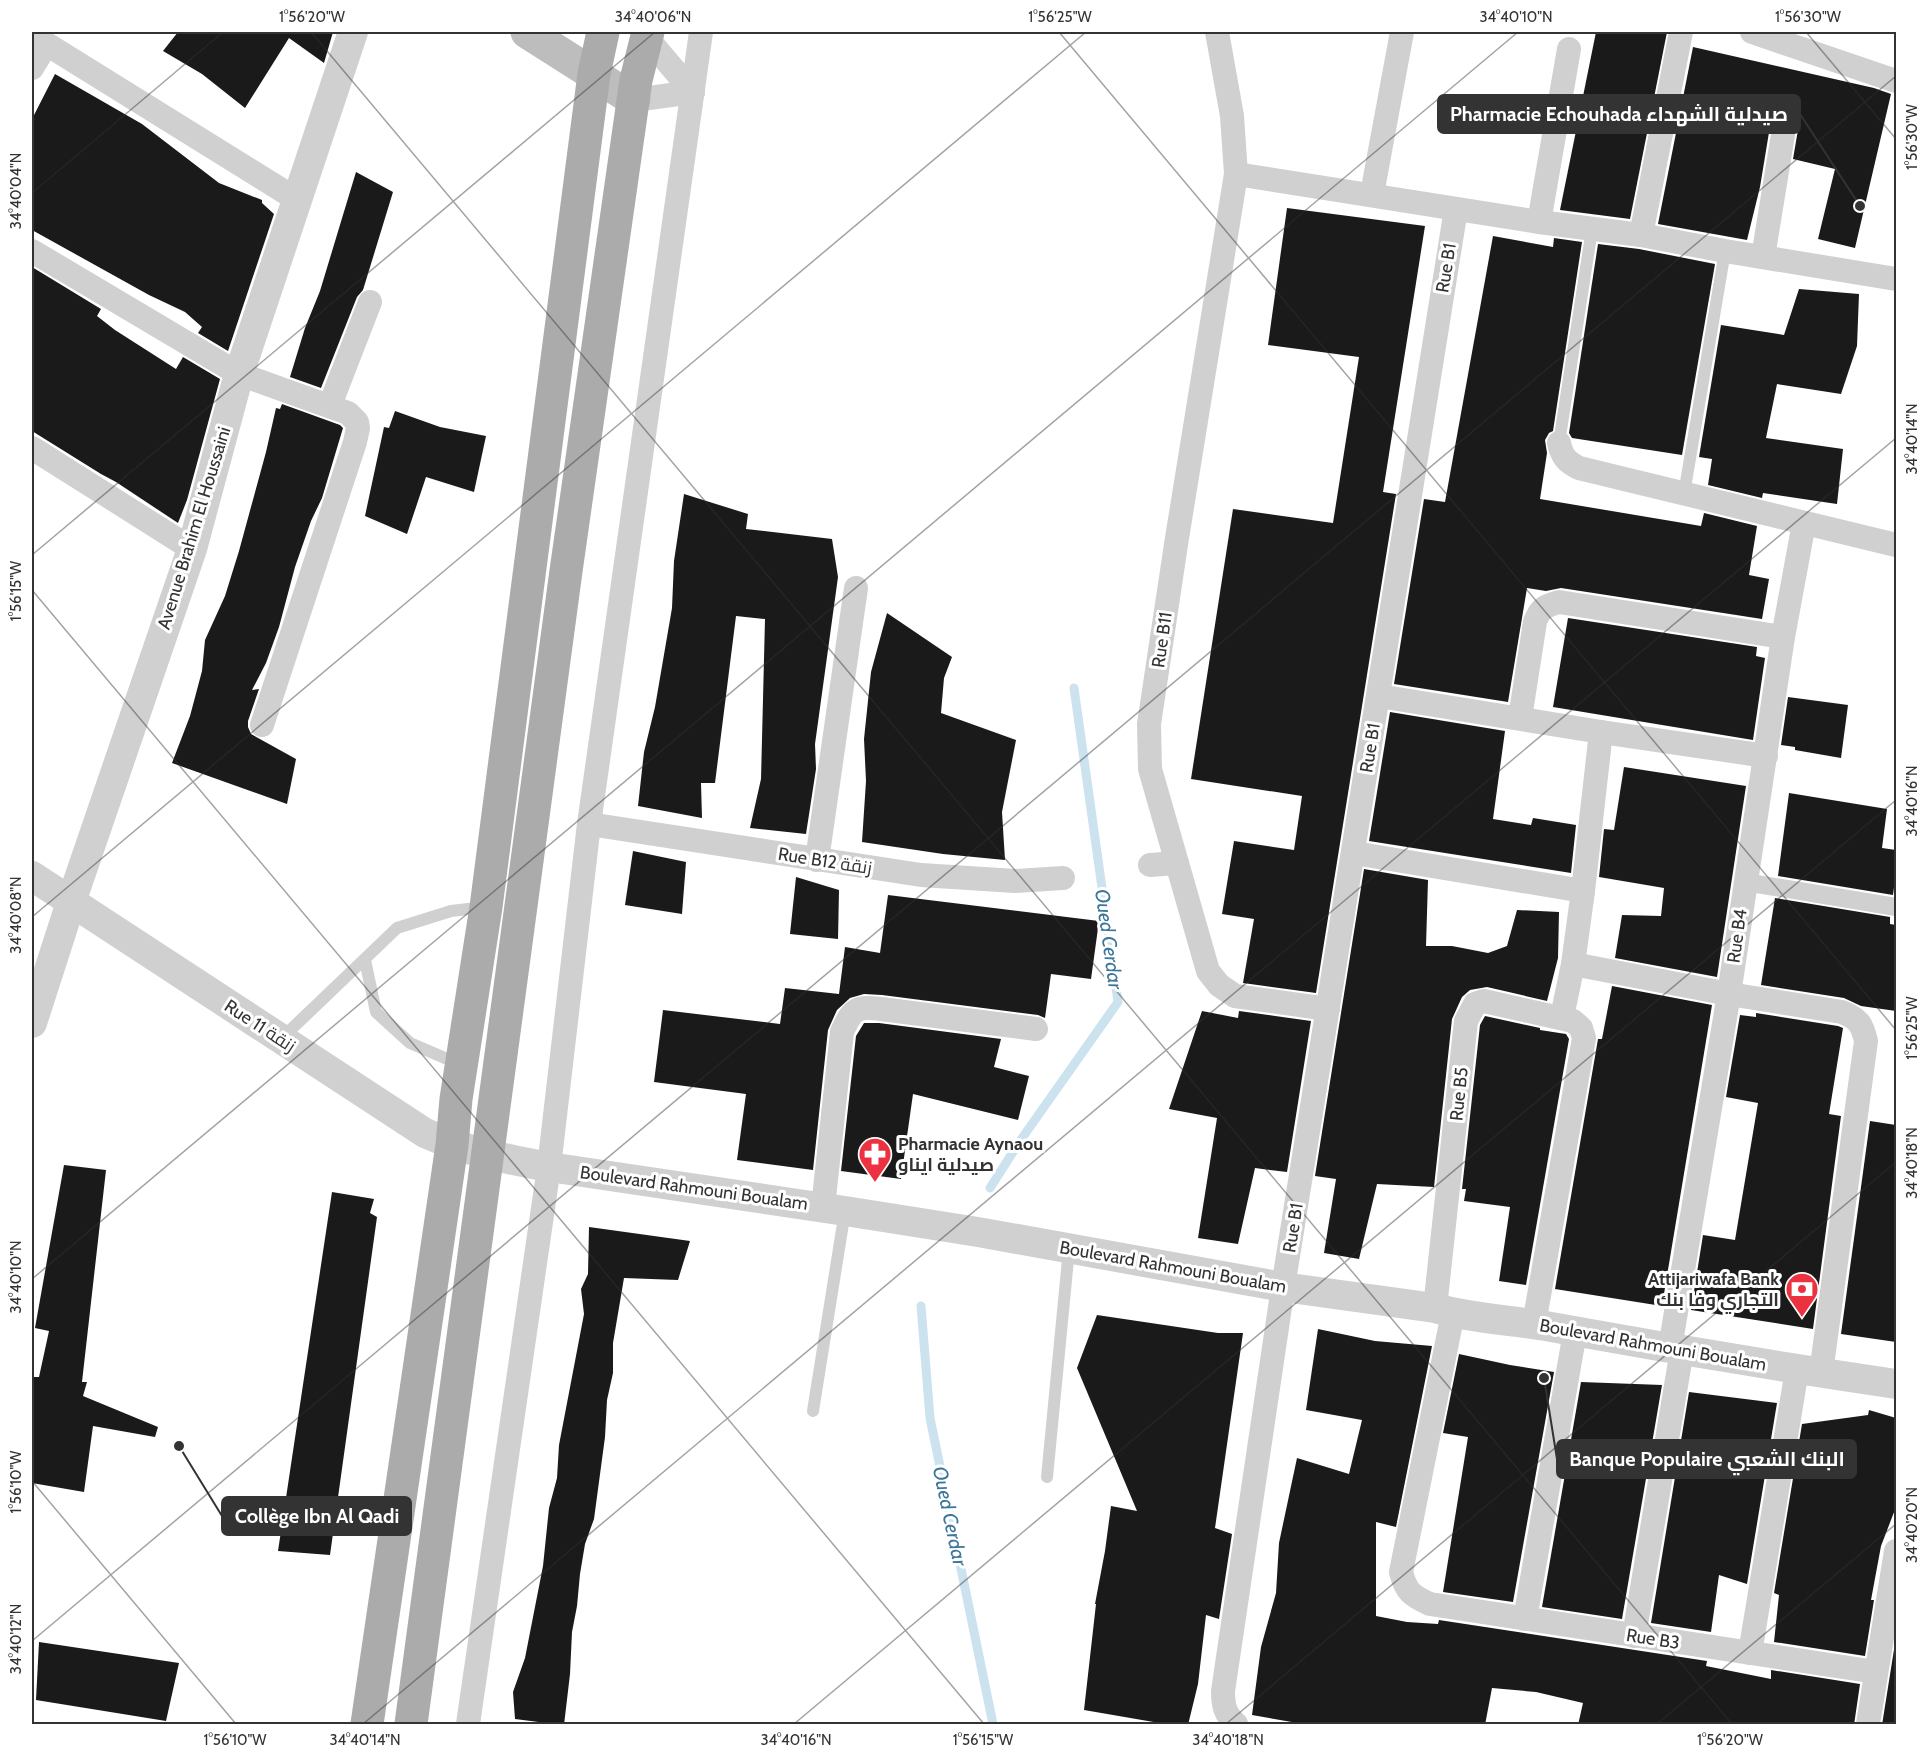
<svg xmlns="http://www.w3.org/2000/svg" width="1928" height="1756" font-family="Cabin,Cairo,sans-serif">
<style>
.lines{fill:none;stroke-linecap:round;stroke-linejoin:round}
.stream{stroke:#cde2ef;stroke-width:9}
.building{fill:#1a1a1a}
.service{stroke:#d0d0d0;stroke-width:12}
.pedestrian{stroke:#d0d0d0;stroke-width:18}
.minor{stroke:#d0d0d0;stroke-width:24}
.tertiary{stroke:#d0d0d0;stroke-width:30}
.secondary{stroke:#bdbdbd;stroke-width:33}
.primary{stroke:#ababab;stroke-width:33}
.ticks{fill:none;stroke:#333;stroke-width:1.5;stroke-opacity:0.45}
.labels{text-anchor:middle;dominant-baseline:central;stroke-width:6;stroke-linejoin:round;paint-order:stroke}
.street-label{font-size:18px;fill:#333;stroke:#fff}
.poi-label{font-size:18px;font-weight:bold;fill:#333;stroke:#fff;text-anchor:start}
.water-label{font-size:20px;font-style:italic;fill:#3c7699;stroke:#fff}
.leader{fill:none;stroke:#333;stroke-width:2}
.callout-dot{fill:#333;stroke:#fff;stroke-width:2}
.callout{fill:#333;stroke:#333;stroke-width:2}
.callout-label{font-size:20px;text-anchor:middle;font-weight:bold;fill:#fff}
.neatline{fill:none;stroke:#333;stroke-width:2}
.ticks-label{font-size:15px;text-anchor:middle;fill:#333}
</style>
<rect width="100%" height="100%" fill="#fff"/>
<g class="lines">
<g class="stream">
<polyline points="990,1188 1020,1141 1118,1002 1074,688"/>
<polyline points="921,1306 930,1418 993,1724"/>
</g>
</g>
<g class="building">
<polygon points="178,32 333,32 324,63 289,38 245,108 202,74 163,51"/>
<polygon points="1596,32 1667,32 1630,219 1560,210"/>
<polygon points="1693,47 1874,88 1891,94 1855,248 1818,239 1835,169 1793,159 1801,112 1800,106 1796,99 1789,96 1781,97 1776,101 1773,108 1760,187 1747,240 1658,224"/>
<polygon points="55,74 142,124 219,183 262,200 262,203 274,214 228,351 198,333 202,327 185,312 149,295 32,230 32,119"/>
<polygon points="356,172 393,192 363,290 357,297 321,388 290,377 305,328 320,291"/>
<polygon points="1287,208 1425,226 1383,492 1396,494 1316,993 1243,983 1254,919 1222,914 1234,841 1294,850 1302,796 1191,779 1233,509 1333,523 1359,357 1268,345"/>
<polygon points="1493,236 1553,247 1554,238 1582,242 1553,431 1549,433 1545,440 1547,453 1540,499 1701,526 1704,513 1757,526 1749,575 1769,579 1762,619 1561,588 1546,591 1527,588 1508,702 1394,684 1424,499 1445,502"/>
<polygon points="1598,244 1639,249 1715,264 1682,455 1572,438 1569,433"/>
<polygon points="32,267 101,309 97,316 115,330 176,369 183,357 220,379 187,500 178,523 116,482 101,474 32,431"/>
<polygon points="1799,289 1859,294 1857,346 1841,394 1777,384 1766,438 1843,449 1837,504 1763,493 1762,498 1708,485 1712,459 1699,457 1721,325 1784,335"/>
<polygon points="282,404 340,425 343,428 322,498 311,521 295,567 279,627 266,663 252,690 259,689 248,721 248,727 251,734 296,759 287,804 172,763 190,716 202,671 205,640 225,596 239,551 266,452 276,408 280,409"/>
<polygon points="395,411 440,427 486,436 474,492 426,477 407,534 365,516 384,427 389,428"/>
<polygon points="684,494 748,514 746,529 832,539 838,577 815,744 816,769 806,834 750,828 761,779 765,619 736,616 715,783 701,783 702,818 638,806 644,752 655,707 672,608 674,561"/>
<polygon points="887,613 952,657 944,678 941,713 1016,740 1002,812 1005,860 943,854 862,842 866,781 864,739 871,672"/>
<polygon points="1568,618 1757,647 1756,656 1765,658 1753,740 1553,707"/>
<polygon points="1788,697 1848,705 1841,758 1795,750 1795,747 1781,745"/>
<polygon points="1390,712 1505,731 1493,819 1531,825 1533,818 1576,825 1571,873 1369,841"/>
<polygon points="1624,767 1746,786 1717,977 1615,958 1622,915 1661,916 1664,888 1599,877 1604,829 1614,830"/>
<polygon points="1789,793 1887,809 1882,848 1896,850 1896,872 1893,895 1778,876"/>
<polygon points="633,851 686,862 682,914 625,905"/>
<polygon points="1364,869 1428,880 1426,946 1452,946 1488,953 1507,946 1517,910 1559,912 1558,958 1547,1001 1487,987 1470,990 1462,997 1452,1019 1434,1187 1377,1184 1359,1259 1324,1253 1336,1179 1315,1176"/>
<polygon points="796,877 839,890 838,939 790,934"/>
<polygon points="888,895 1099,921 1091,979 1051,974 1045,1018 1038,1015 882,995 864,994 850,998 837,1010 828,1030 813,1170 737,1160 746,1094 654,1082 663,1010 780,1024 785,988 839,994 845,947 880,953"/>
<polygon points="1775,898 1890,917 1890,924 1896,925 1896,1011 1861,1006 1844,998 1761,985"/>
<polygon points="1612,986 1712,1005 1662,1306 1555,1289 1598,1039 1602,1039"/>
<polygon points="1202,1011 1238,1018 1239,1011 1311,1021 1287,1172 1255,1168 1238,1244 1198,1238 1217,1118 1169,1109"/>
<polygon points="1756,1013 1838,1026 1843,1028 1829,1114 1841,1116 1813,1329 1691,1310 1703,1235 1735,1240 1758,1103 1726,1097 1740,1015 1756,1017"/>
<polygon points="1485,1016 1540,1028 1540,1030 1566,1034 1569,1039 1526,1285 1499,1281 1510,1207 1464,1201 1466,1189 1462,1189 1480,1025"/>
<polygon points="864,1023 879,1023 1001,1039 994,1067 1029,1076 1018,1120 913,1094 901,1179 841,1171 856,1036"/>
<polygon points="1870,1121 1896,1125 1896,1342 1841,1334"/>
<polygon points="64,1165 106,1170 82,1382 87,1382 83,1396 158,1427 155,1437 93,1426 84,1492 32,1483 32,1396 34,1377 39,1377 49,1331 35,1328"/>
<polygon points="332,1192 374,1199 370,1213 377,1217 330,1555 278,1551"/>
<polygon points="589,1227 690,1241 678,1280 624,1278 613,1343 613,1373 607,1400 605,1437 594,1519 585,1544 580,1574 577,1606 572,1632 570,1674 564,1725 562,1725 515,1719 513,1692 525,1658 543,1566 549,1508 557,1478 559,1445 584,1314 581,1289 588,1274"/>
<polygon points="1097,1315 1218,1333 1243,1333 1215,1528 1232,1534 1219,1619 1206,1615 1198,1684 1188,1725 1171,1725 1084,1710 1096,1604 1095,1604 1105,1551 1111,1506 1137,1511 1077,1368"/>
<polygon points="1318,1329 1375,1341 1432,1346 1396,1527 1376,1522 1376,1616 1407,1622 1438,1624 1439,1620 1707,1661 1706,1666 1771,1679 1771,1670 1860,1684 1854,1725 1578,1725 1583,1703 1536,1692 1492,1688 1485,1725 1309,1725 1252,1715 1261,1647 1276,1593 1279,1543 1297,1458 1349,1474 1362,1420 1306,1410"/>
<polygon points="1459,1354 1510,1365 1554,1372 1513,1602 1443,1592 1468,1437 1443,1433"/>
<polygon points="1581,1382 1662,1385 1622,1619 1542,1607"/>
<polygon points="1689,1392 1777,1403 1747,1584 1719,1575 1711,1632 1651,1623"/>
<polygon points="1869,1410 1896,1418 1896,1507 1881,1546 1871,1600 1874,1600 1865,1656 1774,1642 1779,1595 1774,1593 1802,1424 1868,1415"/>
<polygon points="1896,1637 1896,1725 1882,1725"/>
<polygon points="39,1642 179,1663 166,1721 36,1700"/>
</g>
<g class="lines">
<g class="service">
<polyline points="1559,443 1592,229"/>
<polyline points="1684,494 1725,251"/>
<polyline points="365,960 376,1012 410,1043 461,1065"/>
<polyline points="282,1038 397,928 451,911 485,907"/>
<polyline points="813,1411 845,1211"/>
<polyline points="1047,1477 1069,1249"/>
</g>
<polyline class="pedestrian" points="1745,882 1896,907"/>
<g class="minor">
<polyline points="1217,32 1232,116 1236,174 1177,538 1149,724 1150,769 1208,971 1219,985 1235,996 1328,1009"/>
<polyline points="1752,32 1896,81"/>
<polyline points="32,35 296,199"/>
<polyline points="647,38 693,92"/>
<polyline points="32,68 46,45"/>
<polyline points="634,100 693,92"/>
<polyline points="1236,174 1539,222 1641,235 1725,251 1896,279"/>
<polyline points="1372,194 1402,32"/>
<polyline points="1539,222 1569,49"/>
<polyline points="1641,235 1681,32"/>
<polyline points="32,251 239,374 348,413 357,422 358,428 355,442 262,725"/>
<polyline points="1763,257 1787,110"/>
<polyline points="330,405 370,302"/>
<path d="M1559,443C1562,457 1567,462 1579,468L1896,545"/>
<polyline points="32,448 192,549"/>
<polyline points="1379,696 1601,732 1766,756"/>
<path d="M1520,718L1535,622C1540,608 1545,606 1559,602L1783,637"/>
<polyline points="589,824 921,875 1015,881 1063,878"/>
<polyline points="1354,853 1583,891"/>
<polyline points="817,860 856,588"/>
<polyline points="1150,865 1177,863"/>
<path d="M1573,964L1729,994L1842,1012C1859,1019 1862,1024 1866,1041L1821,1373"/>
<polyline points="1562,1017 1573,964 1583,891 1601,732"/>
<path d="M823,1207L842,1032C852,1009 856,1006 881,1009L1036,1029"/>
<polyline points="1435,1308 1466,1021 1475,1004 1484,1001 1573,1021 1581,1028 1584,1038 1534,1324"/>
<path d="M1453,1313L1401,1572C1406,1592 1412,1596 1430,1604L1876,1672"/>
<polyline points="1670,1348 1729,994 1783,637 1804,523"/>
<polyline points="1525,1619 1575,1332"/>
<polyline points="1634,1636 1682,1350"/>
<polyline points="1750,1653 1797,1370"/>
<polyline points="468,1724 549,1167 589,824 701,32"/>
<path d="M1236,1724C1225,1714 1223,1706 1223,1691L1283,1287L1456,209"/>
<polyline points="1868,1724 1896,1551"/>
</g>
<g class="tertiary">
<path d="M32,876L425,1133C465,1151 506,1159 549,1167L845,1211L978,1232L1283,1287L1435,1308C1473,1319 1513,1320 1551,1327C1666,1348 1781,1367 1896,1384"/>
<polyline points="32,1023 71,902 192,549 239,374 353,32"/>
</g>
<polyline class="secondary" points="527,32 634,100"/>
<g class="primary">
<polyline points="367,1724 452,1145 456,1099 486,907 594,74 603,32"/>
<polyline points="411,1724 566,571 636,80 648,32"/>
</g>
</g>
<path class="ticks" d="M311,32L1732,1724M1059,32L1896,1030M1806,32L1896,139M32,193L223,32M32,555L655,32M32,590L984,1724M32,917L1086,32M32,1279L1518,32M32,1481L236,1724M32,1641L1896,76M363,1724L1896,438M794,1724L1896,800M1226,1724L1896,1162M1657,1724L1896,1524"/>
<defs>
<symbol id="pharmacy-pin" viewBox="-11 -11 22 30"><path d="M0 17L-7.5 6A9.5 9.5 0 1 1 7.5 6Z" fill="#ec3241" stroke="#fff"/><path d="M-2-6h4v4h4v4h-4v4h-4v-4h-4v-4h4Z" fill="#fff"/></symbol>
<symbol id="bank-pin" viewBox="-11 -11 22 30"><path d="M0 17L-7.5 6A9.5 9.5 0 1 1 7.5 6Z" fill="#ec3241" stroke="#fff"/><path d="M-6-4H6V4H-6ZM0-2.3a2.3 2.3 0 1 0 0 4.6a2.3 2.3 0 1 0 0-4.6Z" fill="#fff"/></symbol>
</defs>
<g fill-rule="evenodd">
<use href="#pharmacy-pin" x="856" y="1135" width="38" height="52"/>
<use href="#bank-pin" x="1783" y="1270" width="38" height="52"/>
</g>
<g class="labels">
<g class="street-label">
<text transform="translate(1446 268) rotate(-81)">Rue B1</text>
<text transform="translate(194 528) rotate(-73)">Avenue Brahim El Houssaini</text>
<text transform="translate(1162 640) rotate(-82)">Rue B11</text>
<text transform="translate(1370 748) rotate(-81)">Rue B1</text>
<text transform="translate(825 861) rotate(9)">Rue B12 زنقة</text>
<text transform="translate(1737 936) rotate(-82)">Rue B4</text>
<text transform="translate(260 1026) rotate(33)">Rue 11 زنقة</text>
<text transform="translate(1459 1094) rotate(-84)">Rue B5</text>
<text transform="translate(694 1188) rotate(8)">Boulevard Rahmouni Boualam</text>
<text transform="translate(1293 1228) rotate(-81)">Rue B1</text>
<text transform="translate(1173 1267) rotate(10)">Boulevard Rahmouni Boualam</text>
<text transform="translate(1653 1345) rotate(10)">Boulevard Rahmouni Boualam</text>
<text transform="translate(1653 1639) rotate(9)">Rue B3</text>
</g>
<g class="poi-label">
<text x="898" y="1144">Pharmacie Aynaou<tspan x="898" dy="21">صيدلية ايناو</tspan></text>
<text x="1779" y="1279" text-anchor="end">Attijariwafa Bank<tspan x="1779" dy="21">التجاري وفا بنك</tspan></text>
</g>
<g class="water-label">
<text transform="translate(1109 939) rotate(82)">Oued Cerdar</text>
<text transform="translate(950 1516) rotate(78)">Oued Cerdar</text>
</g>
</g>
<path class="leader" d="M1860 206L1800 114M1544 1378L1557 1459M179 1446L222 1516"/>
<g class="callout-dot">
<circle cx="1860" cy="206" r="6"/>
<circle cx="1544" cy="1378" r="6"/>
<circle cx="179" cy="1446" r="6"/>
</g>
<g class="callout">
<rect x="1438" y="95" width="362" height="38" rx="6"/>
<rect x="1557" y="1440" width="299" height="38" rx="6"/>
<rect x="222" y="1497" width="189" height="38" rx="6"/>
</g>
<g class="callout-label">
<text x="1619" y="121">Pharmacie Echouhada صيدلية الشهداء</text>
<text x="1707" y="1466">Banque Populaire البنك الشعبي</text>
<text x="317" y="1523">Collège Ibn Al Qadi</text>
</g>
<rect width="1928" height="1756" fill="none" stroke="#ffffff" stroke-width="66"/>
<rect x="33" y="33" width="1862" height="1690" class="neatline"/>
<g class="ticks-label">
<text x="312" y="22">1°56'20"W</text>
<text x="653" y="22">34°40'06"N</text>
<text x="1060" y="22">1°56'25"W</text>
<text x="1516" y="22">34°40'10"N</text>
<text x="1808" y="22">1°56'30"W</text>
<text transform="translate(1912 137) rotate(-90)" y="5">1°56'30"W</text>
<text transform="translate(16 191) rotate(-90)" y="5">34°40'04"N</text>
<text transform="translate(1912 439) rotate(-90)" y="5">34°40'14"N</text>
<text transform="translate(16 591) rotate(-90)" y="5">1°56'15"W</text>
<text transform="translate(1912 801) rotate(-90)" y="5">34°40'16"N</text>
<text transform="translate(16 915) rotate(-90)" y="5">34°40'08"N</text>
<text transform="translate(1912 1028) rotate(-90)" y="5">1°56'25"W</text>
<text transform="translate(1912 1163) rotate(-90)" y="5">34°40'18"N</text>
<text transform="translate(16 1277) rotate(-90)" y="5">34°40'10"N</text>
<text transform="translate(16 1482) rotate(-90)" y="5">1°56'10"W</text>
<text transform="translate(1912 1525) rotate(-90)" y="5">34°40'20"N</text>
<text transform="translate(16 1639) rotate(-90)" y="5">34°40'12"N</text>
<text x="235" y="1745">1°56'10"W</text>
<text x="365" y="1745">34°40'14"N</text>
<text x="796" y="1745">34°40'16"N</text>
<text x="983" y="1745">1°56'15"W</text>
<text x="1228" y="1745">34°40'18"N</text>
<text x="1730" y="1745">1°56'20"W</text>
</g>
</svg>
